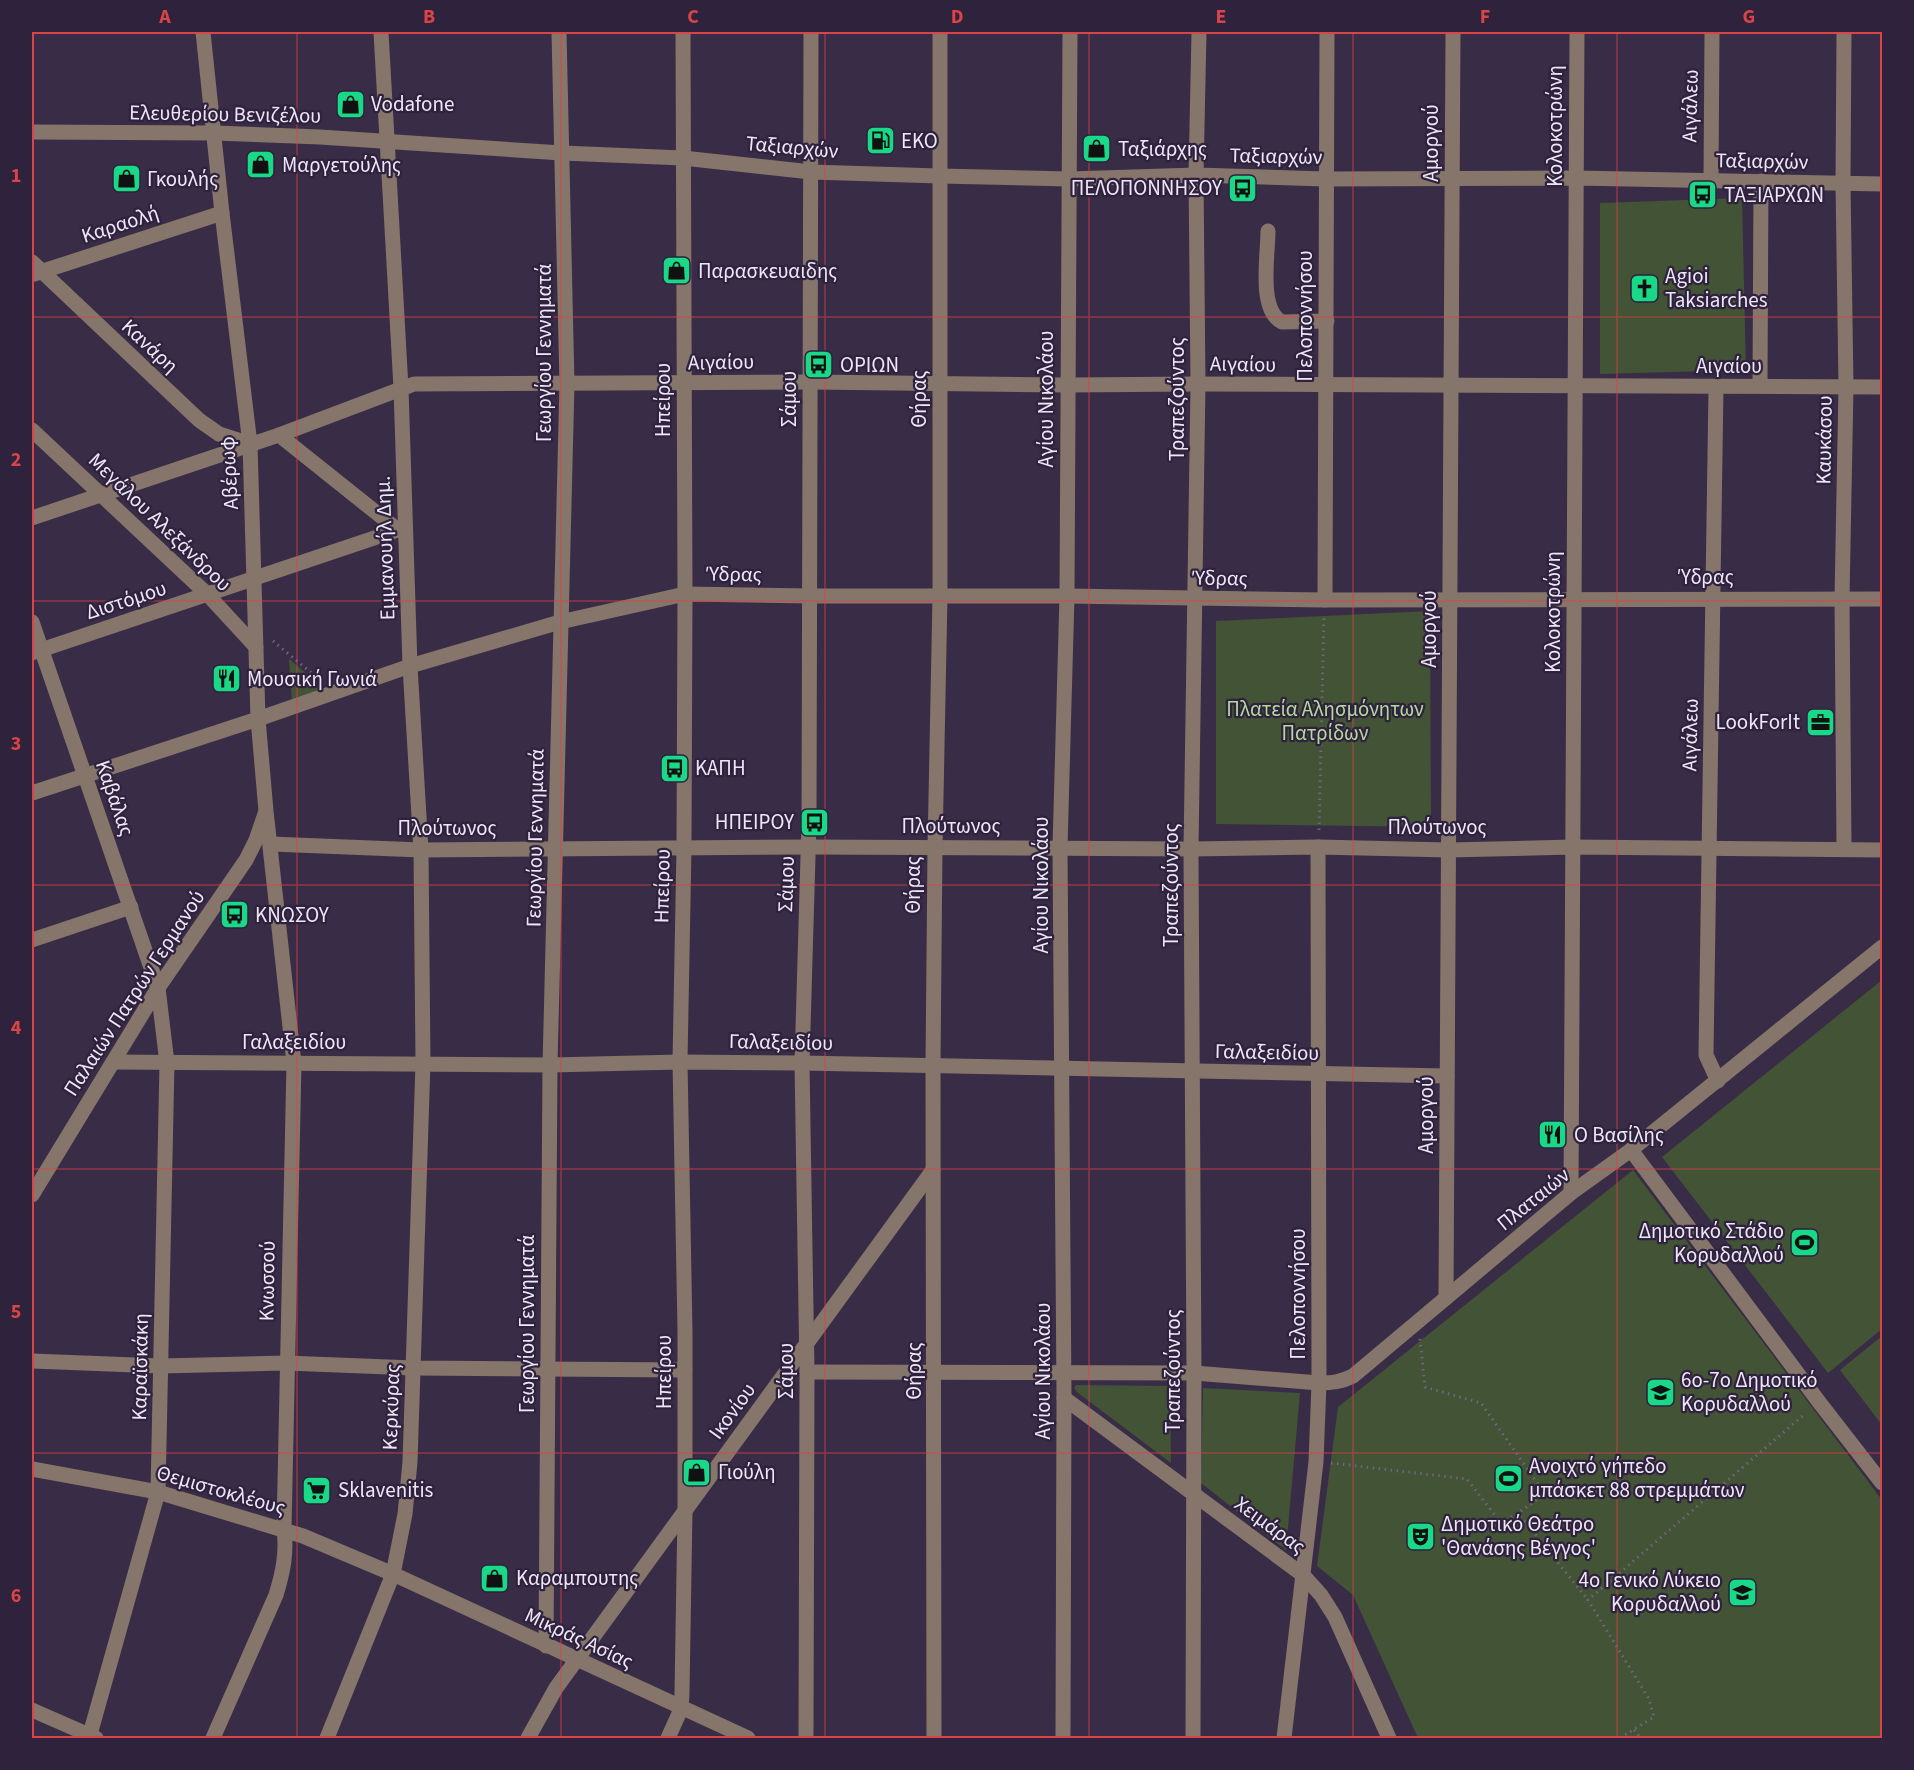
<svg xmlns="http://www.w3.org/2000/svg" width="1914" height="1770" font-family="'Source Sans 3',sans-serif">
<style>
.green{fill:#425336}
.lines{fill:none;stroke-linecap:round;stroke-linejoin:round}
.path{stroke:#71657d;stroke-width:3;stroke-dasharray:1.5 4.5;stroke-linecap:butt}
.minor{stroke:#85756a;stroke-width:15}
.grid{fill:none;stroke:#da4447;stroke-width:1.5;stroke-opacity:0.55}
.labels{text-anchor:middle;dominant-baseline:central;stroke-width:4.5;stroke-linejoin:round;paint-order:stroke}
.poi-label{font-size:21px;fill:#eee6f8;stroke:#2e223c;text-anchor:start}
.street-label{font-size:21px;fill:#eee6f8;stroke:#2e223c}
.park-label{font-size:21px;fill:#b5d89d;stroke:#2e223c}
.neatline{fill:none;stroke:#da4447;stroke-width:2}
.grid-label{font-size:20px;text-anchor:middle;font-weight:bold;fill:#da4447}
</style>
<rect width="100%" height="100%" fill="#392c46"/>
<g class="green">
<polygon points="1742,198 1746,370 1600,374 1600,203"/>
<polygon points="1430,611 1431,827 1216,824 1216,621"/>
<polygon points="289,659 326,690 292,702"/>
<polygon points="1882,980 1882,1329 1828,1373 1662,1157"/>
<polygon points="1633,1170 1882,1500 1882,1738 1418,1738 1353,1595 1317,1566 1338,1407"/>
<polygon points="1882,1336 1882,1425 1840,1370"/>
<polygon points="1076,1385 1170,1386 1171,1463 1078,1393 1074,1388"/>
<polygon points="1203,1388 1300,1393 1286,1550 1201,1483"/>
</g>
<g class="lines">
<g class="path">
<polyline points="273,641 321,681"/>
<polyline points="1319,830 1324,615"/>
<polyline points="1420,1339 1425,1387 1481,1403 1545,1494 1518,1513"/>
<polyline points="1331,1463 1467,1479 1501,1523 1518,1513 1588,1600"/>
<polyline points="1634,1730 1641,1738"/>
<polyline points="1620,1738 1654,1717 1649,1699 1588,1600 1806,1413"/>
</g>
<g class="minor">
<path d="M203,32L222,213L250,444L258,719L266,811L294,1063L284,1529C287,1553 283,1572 276,1595L213,1738"/>
<polyline points="32,132 214,133 320,137 562,153 683,158 811,172 939,176 1069,179 1196,175 1325,179 1576,178 1882,184"/>
<polyline points="1711,180 1712,32"/>
<path d="M1268,231C1268,255 1258,310 1282,322L1327,321"/>
<polyline points="32,262 199,420 219,434 250,444"/>
<polyline points="34,274 222,213"/>
<polyline points="1760,386 1761,181"/>
<polyline points="1716,387 1706,1055 1718,1081"/>
<polyline points="32,430 208,595 256,647"/>
<polyline points="279,435 398,530"/>
<polyline points="32,518 279,435 414,384 810,382 1067,385 1198,384 1882,387"/>
<polyline points="1325,600 1327,32"/>
<polyline points="32,622 158,988 167,1063 158,1492 89,1738"/>
<polyline points="32,653 404,528"/>
<polyline points="32,793 258,719 410,666 560,622 685,594 810,596 1067,596 1325,600 1882,599"/>
<polyline points="271,844 421,850 809,847 1191,849 1318,847 1449,850 1573,847 1882,850"/>
<polyline points="1844,849 1842,598 1846,387 1843,183 1844,32"/>
<polyline points="32,940 131,907"/>
<polyline points="113,1062 550,1065 680,1062 802,1063 1447,1076"/>
<polyline points="1631,1150 1819,1402 1882,1483"/>
<polyline points="1571,1193 1577,32"/>
<polyline points="32,1195 158,988 246,860 256,840 265,814"/>
<polyline points="1446,1298 1453,32"/>
<polyline points="32,1361 161,1366 286,1363 414,1368 685,1370"/>
<path d="M807,1372L1194,1373L1319,1383C1332,1383 1341,1382 1353,1376L1571,1193L1631,1150L1882,947"/>
<polyline points="1064,1398 1303,1575 1321,1595 1335,1617 1389,1738"/>
<polyline points="32,1469 158,1492 303,1536 393,1574 748,1738"/>
<polyline points="546,1646 550,1065 567,384 559,32"/>
<polyline points="32,1710 96,1738"/>
<polyline points="327,1738 393,1574 405,1514 410,1462 423,1063 421,850 410,666 401,388 381,32"/>
<polyline points="528,1738 556,1688 933,1170"/>
<polyline points="668,1738 681,1709 682,1693 685,1511 685,1331 680,1062 684,848 685,594 683,32"/>
<polyline points="806,1738 807,1372 802,1063 809,822 811,32"/>
<polyline points="934,1738 933,1065 935,848 940,596 940,32"/>
<polyline points="1063,1738 1064,1398 1060,847 1067,596 1070,32"/>
<polyline points="1193,1738 1194,1373 1191,849 1198,384 1196,175 1199,32"/>
<polyline points="1284,1738 1316,1462 1319,1383 1318,847"/>
</g>
</g>
<path class="grid" d="M297,32V1738M561,32V1738M825,32V1738M1089,32V1738M1353,32V1738M1617,32V1738M32,317H1882M32,601H1882M32,885H1882M32,1169H1882M32,1453H1882"/>
<defs>
<symbol id="shop-square" viewBox="-11 -11 22 22"><rect x="-9" y="-9" width="18" height="18" rx="4" fill="#19d988" stroke="#2e223c"/><path d="M-5-2.5h2.3a2.7 3.5 0 0 1 5.4 0H5L5.5 6h-11ZM-1.5-2.5h3a1.5 2.3 0 0 0-3 0Z" fill="#111"/></symbol>
<symbol id="fuel-square" viewBox="-11 -11 22 22"><rect x="-9" y="-9" width="18" height="18" rx="4" fill="#19d988" stroke="#2e223c"/><path d="M-5.5-6h7V0h2V4h1.3V-2.5L3-4.5l.8-.8L6-3V5H2.5V1h-1V6h-7ZM-4.2-4.7v3.2H.2V-4.7Z" fill="#111"/></symbol>
<symbol id="bus-square" viewBox="-11 -11 22 22"><rect x="-9" y="-9" width="18" height="18" rx="4" fill="#19d988" stroke="#2e223c"/><path d="M-5-6H5V4H4V6H2V4H-2V6H-4V4H-5ZM-3.5-4V0h7V-4ZM-3.5 1.2v1.5H-2V1.2ZM2 1.2v1.5H3.5V1.2Z" fill="#111"/></symbol>
<symbol id="church-square" viewBox="-11 -11 22 22"><rect x="-9" y="-9" width="18" height="18" rx="4" fill="#19d988" stroke="#2e223c"/><path d="M-1.2-6h2.4v3.5h3.3v2.4h-3.3V6h-2.4V-.1h-3.3v-2.4h3.3Z" fill="#111"/></symbol>
<symbol id="restaurant-square" viewBox="-11 -11 22 22"><rect x="-9" y="-9" width="18" height="18" rx="4" fill="#19d988" stroke="#2e223c"/><path d="M-5-6h1v4h1v-4h1v4h1v-4h1v5L-1.5 .5V6h-2V.5L-5-1ZM5-6V6H3V1.5H1.5Q1.5-4 5-6Z" fill="#111"/></symbol>
<symbol id="office-square" viewBox="-11 -11 22 22"><rect x="-9" y="-9" width="18" height="18" rx="4" fill="#19d988" stroke="#2e223c"/><path d="M-6-3h4V-5.5h4V-3h4V5H-6ZM-1-4.5V-3h2v-1.5ZM-6 0V1H6V0Z" fill="#111"/></symbol>
<symbol id="stadium-square" viewBox="-11 -11 22 22"><rect x="-9" y="-9" width="18" height="18" rx="4" fill="#19d988" stroke="#2e223c"/><path d="M0-5a6.5 5 0 1 0 0 10a6.5 5 0 1 0 0-10ZM-3.5-1.8h7v3.6h-7Z" fill="#111"/></symbol>
<symbol id="school-square" viewBox="-11 -11 22 22"><rect x="-9" y="-9" width="18" height="18" rx="4" fill="#19d988" stroke="#2e223c"/><path d="M0-5L7-2L0 1L-7-2ZM-4 1L0 2.5L4 1V4Q0 6-4 4Z" fill="#111"/></symbol>
<symbol id="supermarket-square" viewBox="-11 -11 22 22"><rect x="-9" y="-9" width="18" height="18" rx="4" fill="#19d988" stroke="#2e223c"/><path d="M-6-5.5h2.5l.6 2H6L4.5 2H-2.5L-4.4-4H-6ZM-1.5 3.2a1.3 1.3 0 1 0 .1 0ZM3 3.2a1.3 1.3 0 1 0 .1 0Z" fill="#111"/></symbol>
<symbol id="theatre-square" viewBox="-11 -11 22 22"><rect x="-9" y="-9" width="18" height="18" rx="4" fill="#19d988" stroke="#2e223c"/><path d="M-5-5.5Q0-4 5-5.5V0Q5 5 0 6Q-5 5-5 0ZM-3.3-2.5H-1v1.5H-3.3ZM1-2.5H3.3v1.5H1ZM-2.8 1Q0 5.5 2.8 1Z" fill="#111"/></symbol>
</defs>
<g fill-rule="evenodd">
<use href="#shop-square" x="334" y="88" width="33" height="33"/>
<use href="#fuel-square" x="864" y="124" width="33" height="33"/>
<use href="#shop-square" x="1080" y="132" width="33" height="33"/>
<use href="#shop-square" x="244" y="148" width="33" height="33"/>
<use href="#shop-square" x="110" y="162" width="33" height="33"/>
<use href="#bus-square" x="1226" y="172" width="33" height="33"/>
<use href="#bus-square" x="1686" y="178" width="33" height="33"/>
<use href="#shop-square" x="660" y="254" width="33" height="33"/>
<use href="#church-square" x="1628" y="272" width="33" height="33"/>
<use href="#bus-square" x="802" y="348" width="33" height="33"/>
<use href="#restaurant-square" x="210" y="662" width="33" height="33"/>
<use href="#office-square" x="1804" y="706" width="33" height="33"/>
<use href="#bus-square" x="658" y="752" width="33" height="33"/>
<use href="#bus-square" x="798" y="806" width="33" height="33"/>
<use href="#bus-square" x="218" y="898" width="33" height="33"/>
<use href="#restaurant-square" x="1536" y="1118" width="33" height="33"/>
<use href="#stadium-square" x="1788" y="1226" width="33" height="33"/>
<use href="#school-square" x="1644" y="1376" width="33" height="33"/>
<use href="#shop-square" x="680" y="1456" width="33" height="33"/>
<use href="#stadium-square" x="1492" y="1462" width="33" height="33"/>
<use href="#supermarket-square" x="300" y="1474" width="33" height="33"/>
<use href="#theatre-square" x="1404" y="1520" width="33" height="33"/>
<use href="#shop-square" x="478" y="1562" width="33" height="33"/>
<use href="#school-square" x="1726" y="1576" width="33" height="33"/>
</g>
<g class="labels">
<g class="poi-label">
<text x="371" y="104">Vodafone</text>
<text x="901" y="141">EKO</text>
<text x="1118" y="149">Ταξιάρχης</text>
<text x="282" y="165">Μαργετούλης</text>
<text x="147" y="179">Γκουλής</text>
<text x="1222" y="188" text-anchor="end">ΠΕΛΟΠΟΝΝΗΣΟΥ</text>
<text x="1724" y="195">ΤΑΞΙΑΡΧΩΝ</text>
<text x="698" y="271">Παρασκευαιδης</text>
<text x="1665" y="276">Agioi<tspan x="1665" dy="24">Taksiarches</tspan></text>
<text x="840" y="365">ΟΡΙΩΝ</text>
<text x="247" y="679">Μουσική Γωνιά</text>
<text x="1800" y="722" text-anchor="end">LookForIt</text>
<text x="695" y="768">ΚΑΠΗ</text>
<text x="794" y="822" text-anchor="end">ΗΠΕΙΡΟΥ</text>
<text x="255" y="915">ΚΝΩΣΟΥ</text>
<text x="1574" y="1135">Ο Βασίλης</text>
<text x="1784" y="1231" text-anchor="end">Δημοτικό Στάδιο<tspan x="1784" dy="24">Κορυδαλλού</tspan></text>
<text x="1681" y="1380">6ο-7ο Δημοτικό<tspan x="1681" dy="24">Κορυδαλλού</tspan></text>
<text x="1529" y="1466">Ανοιχτό γήπεδο<tspan x="1529" dy="24">μπάσκετ 88 στρεμμάτων</tspan></text>
<text x="718" y="1472">Γιούλη</text>
<text x="338" y="1490">Sklavenitis</text>
<text x="1441" y="1524">Δημοτικό Θεάτρο<tspan x="1441" dy="24">'Θανάσης Βέγγος'</tspan></text>
<text x="516" y="1578">Καραμπουτης</text>
<text x="1721" y="1580" text-anchor="end">4ο Γενικό Λύκειο<tspan x="1721" dy="24">Κορυδαλλού</tspan></text>
</g>
<g class="street-label">
<text transform="translate(1690 106) rotate(-89)">Αιγάλεω</text>
<text transform="translate(225 114) rotate(1)">Ελευθερίου Βενιζέλου</text>
<text transform="translate(1555 126) rotate(-90)">Κολοκοτρώνη</text>
<text transform="translate(1431 143) rotate(-90)">Αμοργού</text>
<text transform="translate(792 147) rotate(5)">Ταξιαρχών</text>
<text transform="translate(1276 156) rotate(1)">Ταξιαρχών</text>
<text transform="translate(1762 161) rotate(1)">Ταξιαρχών</text>
<text transform="translate(120 224) rotate(-18)">Καραολή</text>
<text transform="translate(1305 316) rotate(-90)">Πελοποννήσου</text>
<text transform="translate(150 346) rotate(43)">Κανάρη</text>
<text transform="translate(544 353) rotate(-90)">Γεωργίου Γεννηματά</text>
<text transform="translate(721 362) rotate(-1)">Αιγαίου</text>
<text transform="translate(1243 364) rotate(1)">Αιγαίου</text>
<text x="1729" y="366">Αιγαίου</text>
<text transform="translate(789 399) rotate(-90)">Σάμου</text>
<text transform="translate(919 399) rotate(-90)">Θήρας</text>
<text transform="translate(1046 399) rotate(-90)">Αγίου Νικολάου</text>
<text transform="translate(1177 399) rotate(-90)">Τραπεζούντος</text>
<text transform="translate(663 400) rotate(-90)">Ηπείρου</text>
<text transform="translate(1824 440) rotate(-89)">Καυκάσου</text>
<text transform="translate(229 473) rotate(-93)">Αβέρωφ</text>
<text transform="translate(160 522) rotate(44)">Μεγάλου Αλεξάνδρου</text>
<text transform="translate(385 548) rotate(-92)">Εμμανουήλ Δημ.</text>
<text transform="translate(734 574) rotate(1)">Ύδρας</text>
<text x="1706" y="577">Ύδρας</text>
<text transform="translate(1220 578) rotate(1)">Ύδρας</text>
<text transform="translate(126 600) rotate(-18)">Διστόμου</text>
<text transform="translate(1553 612) rotate(-90)">Κολοκοτρώνη</text>
<text transform="translate(1429 629) rotate(-90)">Αμοργού</text>
<text transform="translate(1690 735) rotate(-89)">Αιγάλεω</text>
<text transform="translate(115 798) rotate(71)">Καβάλας</text>
<text x="951" y="826">Πλούτωνος</text>
<text x="1437" y="827">Πλούτωνος</text>
<text x="447" y="828">Πλούτωνος</text>
<text transform="translate(535 838) rotate(-89)">Γεωργίου Γεννηματά</text>
<text transform="translate(786 884) rotate(-88)">Σάμου</text>
<text transform="translate(913 885) rotate(-90)">Θήρας</text>
<text transform="translate(1041 885) rotate(-90)">Αγίου Νικολάου</text>
<text transform="translate(1171 885) rotate(-90)">Τραπεζούντος</text>
<text transform="translate(662 886) rotate(-89)">Ηπείρου</text>
<text transform="translate(134 993) rotate(-57)">Παλαιών Πατρών Γερμανού</text>
<text x="294" y="1042">Γαλαξειδίου</text>
<text transform="translate(781 1042) rotate(1)">Γαλαξειδίου</text>
<text transform="translate(1267 1052) rotate(1)">Γαλαξειδίου</text>
<text transform="translate(1426 1115) rotate(-90)">Αμοργού</text>
<text transform="translate(1533 1199) rotate(-39)">Πλαταιών</text>
<text transform="translate(267 1281) rotate(-89)">Κνωσσού</text>
<text transform="translate(1298 1294) rotate(-90)">Πελοποννήσου</text>
<text transform="translate(527 1324) rotate(-90)">Γεωργίου Γεννηματά</text>
<text transform="translate(140 1367) rotate(-89)">Καραϊσκάκη</text>
<text transform="translate(786 1371) rotate(-90)">Σάμου</text>
<text transform="translate(914 1371) rotate(-90)">Θήρας</text>
<text transform="translate(1043 1371) rotate(-90)">Αγίου Νικολάου</text>
<text transform="translate(1173 1371) rotate(-90)">Τραπεζούντος</text>
<text transform="translate(664 1372) rotate(-90)">Ηπείρου</text>
<text transform="translate(391 1407) rotate(-88)">Κερκύρας</text>
<text transform="translate(732 1411) rotate(-54)">Ικονίου</text>
<text transform="translate(221 1490) rotate(16)">Θεμιστοκλέους</text>
<text transform="translate(1270 1525) rotate(36)">Χειμάρας</text>
<text transform="translate(579 1638) rotate(25)">Μικράς Ασίας</text>
</g>
<g class="park-label">
<text x="1325" y="709">Πλατεία Αλησμόνητων<tspan x="1325" dy="24">Πατρίδων</tspan></text>
</g>
</g>
<rect width="1914" height="1770" fill="none" stroke="#2e223c" stroke-width="66"/>
<rect x="33" y="33" width="1848" height="1704" class="neatline"/>
<g class="grid-label">
<text x="165" y="23">A</text>
<text x="429" y="23">B</text>
<text x="693" y="23">C</text>
<text x="957" y="23">D</text>
<text x="1221" y="23">E</text>
<text x="1485" y="23">F</text>
<text x="1749" y="23">G</text>
<text x="16" y="182">1</text>
<text x="16" y="466">2</text>
<text x="16" y="750">3</text>
<text x="16" y="1034">4</text>
<text x="16" y="1318">5</text>
<text x="16" y="1602">6</text>
</g>
</svg>
